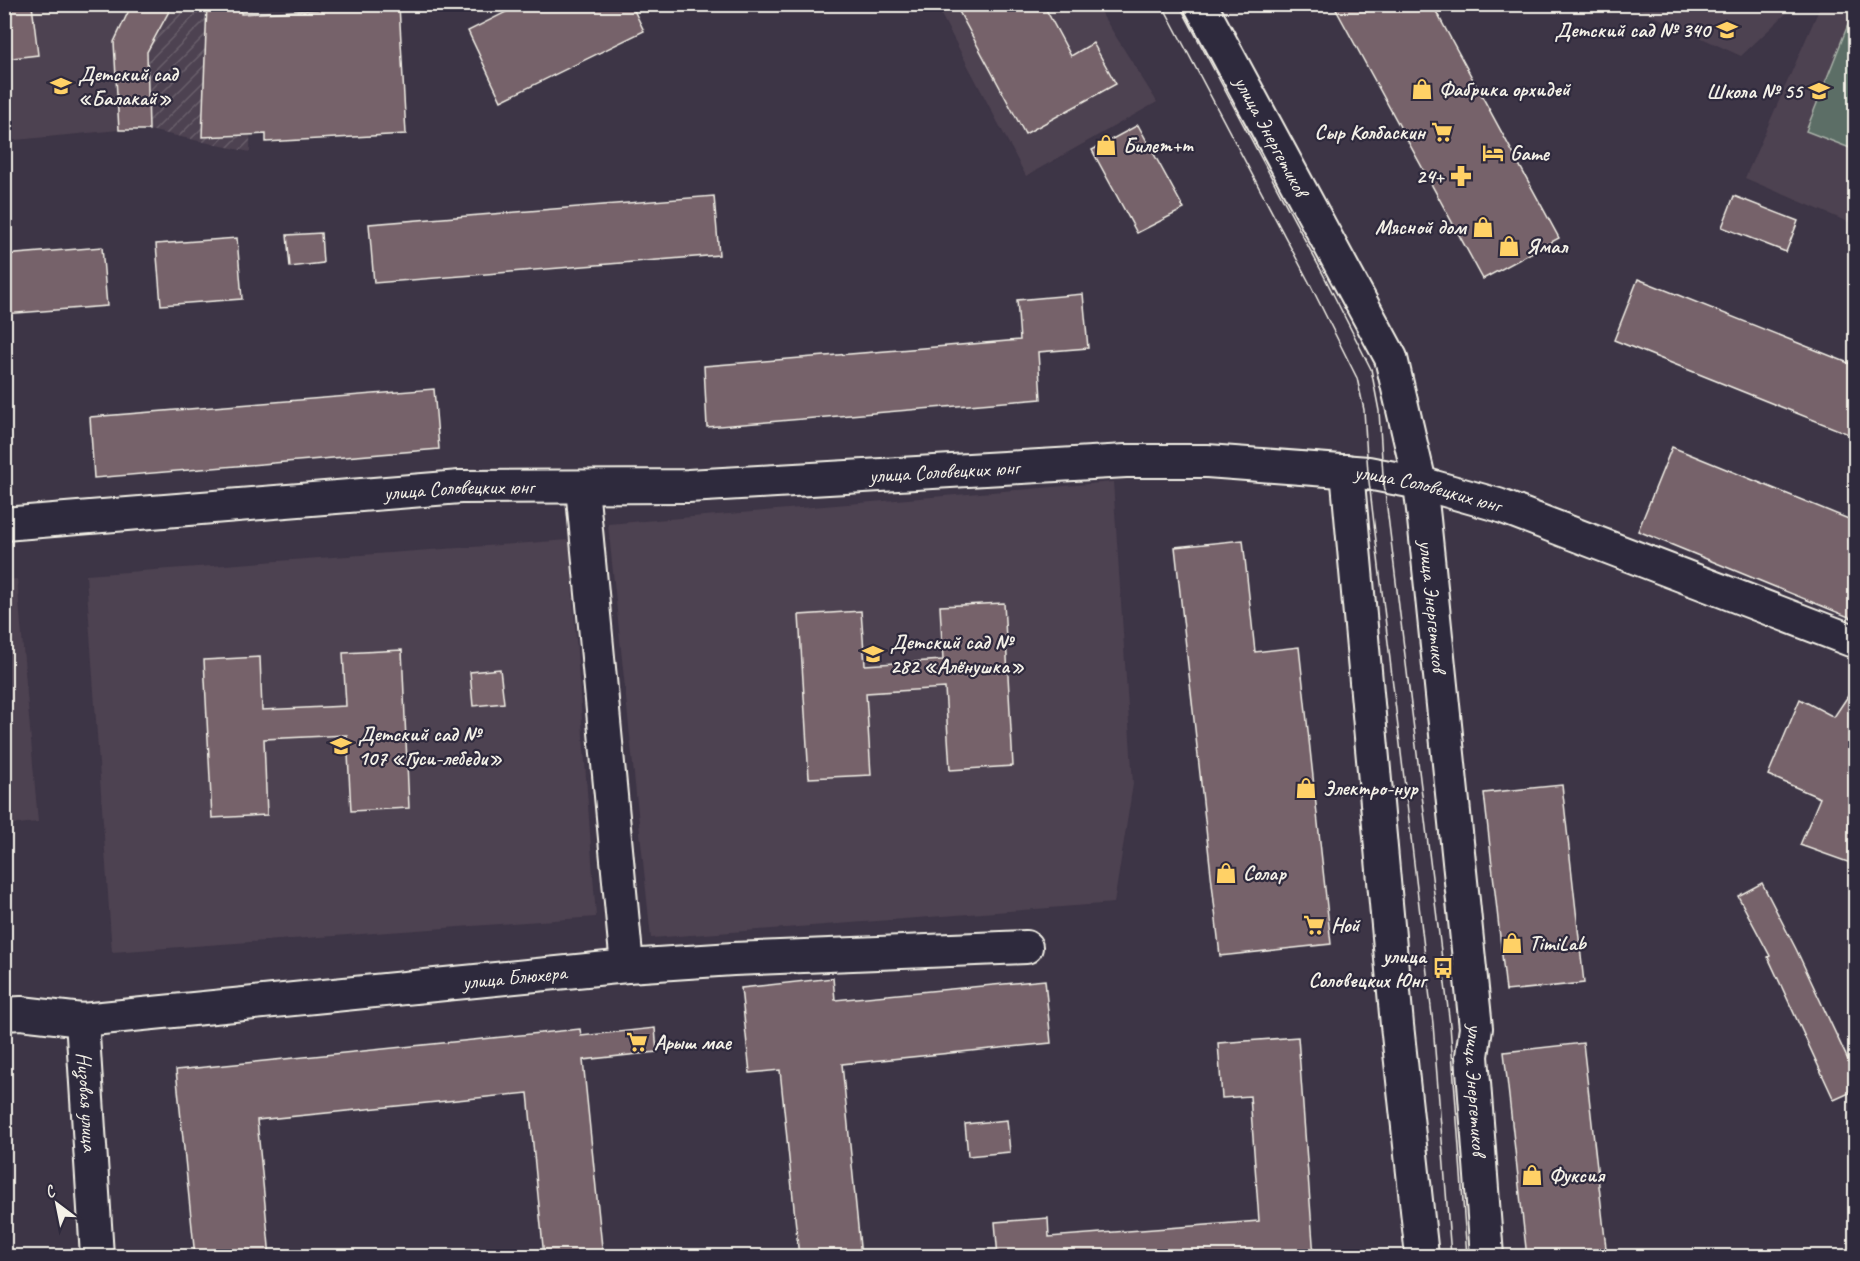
<svg xmlns="http://www.w3.org/2000/svg" width="1860" height="1261" font-family="Caveat,sans-serif">
<style>
.built{fill:#4e4251}
.industrial{fill:url(#industrial-furrows)}
.pitch{fill:#5b6e66;stroke:#a8b0a7;stroke-width:1.5}
.building{fill:#76626a;stroke:#f4f1e8;stroke-width:1.5}
.lines{fill:none;stroke-linecap:round;stroke-linejoin:round}
.street-casing{stroke:#f4f1e8;stroke-width:36}
.street{stroke:#2f2a3d;stroke-width:32}
.tram{stroke:#f4f1e8;stroke-width:1.5}
.labels{text-anchor:middle;dominant-baseline:central;stroke-width:4.5;stroke-linejoin:round;paint-order:stroke}
.poi-label{font-size:21px;font-weight:bold;fill:#f4f1e8;stroke:#2f2a3d;text-anchor:start}
.street-label{font-size:21px;fill:#f4f1e8;stroke:#2f2a3d}
</style>
<defs>
<pattern id="industrial-furrows" width="10" height="10" patternUnits="userSpaceOnUse" patternTransform="scale(1.5)"><rect width="10" height="10" fill="#4e4251"/><path d="M-1 1l2-2M0 10L10 0M9 11l2-2" fill="none" stroke="#685e6a"/></pattern>
</defs>
<rect width="100%" height="100%" fill="#3d3546"/>
<filter id="ink" filterUnits="userSpaceOnUse"><feTurbulence type="fractalNoise" baseFrequency=".0167" numOctaves="2"/><feDisplacementMap in="SourceGraphic" scale="12" xChannelSelector="R" yChannelSelector="G"/><feConvolveMatrix kernelMatrix="1 2 1 2 8 2 1 2 1" color-interpolation-filters="sRGB"/></filter>
<g filter="url(#ink)">
<g class="built">
<polygon points="5,5 132,5 114,42 119,130 5,141"/>
<polygon points="936,5 1096,5 1157,102 1026,176"/>
<polygon points="1630,5 1795,5 1741,56"/>
<polygon points="1821,5 1855,5 1855,225 1745,178"/>
<polygon points="1113,482 1133,784 1114,903 651,938 608,524"/>
<polygon points="569,540 596,917 112,952 86,575"/>
<polygon points="17,579 38,822 5,825 5,580"/>
</g>
<polygon class="industrial" points="132,5 252,5 250,152 149,130 119,130 114,42"/>
<polygon class="pitch" points="1855,7 1856,150 1855,150 1806,131"/>
<g class="building">
<polygon points="132,4 173,4 147,52 149,130 119,130 114,42"/>
<polygon points="207,4 241,4 241,14 399,5 406,134 266,142 266,134 202,137"/>
<polygon points="522,4 631,4 644,31 501,101 468,31"/>
<polygon points="955,4 1043,4 1071,56 1093,43 1116,84 1025,134"/>
<polygon points="1333,4 1432,4 1559,238 1483,279"/>
<polygon points="32,5 38,55 4,59 4,9"/>
<polygon points="1138,125 1184,209 1137,233 1092,150"/>
<polygon points="714,196 719,255 374,283 369,224"/>
<polygon points="1734,196 1798,221 1786,252 1722,227"/>
<polygon points="321,233 323,263 290,267 287,235"/>
<polygon points="237,238 242,299 161,305 156,244"/>
<polygon points="102,247 107,306 4,314 4,255"/>
<polygon points="1638,279 1856,366 1856,437 1614,340"/>
<polygon points="1083,294 1088,348 1038,352 1041,399 707,427 704,366 1020,340 1017,300"/>
<polygon points="434,389 439,449 94,478 90,417"/>
<polygon points="1672,447 1856,522 1856,620 1638,531"/>
<polygon points="1243,540 1255,652 1299,647 1331,944 1220,956 1175,547"/>
<polygon points="1004,603 1013,766 950,770 945,688 866,693 871,775 809,778 799,615 861,611 865,665 943,660 940,606"/>
<polygon points="402,650 409,808 351,811 347,735 264,739 267,815 212,818 204,660 260,657 262,710 346,706 343,653"/>
<polygon points="500,669 504,703 473,706 470,672"/>
<polygon points="1856,684 1856,865 1800,845 1820,798 1768,775 1800,699 1834,717"/>
<polygon points="1562,785 1584,983 1506,991 1484,793"/>
<polygon points="1762,883 1796,949 1856,1077 1856,1090 1834,1100 1768,957 1770,956 1738,896"/>
<polygon points="833,978 835,1000 1045,980 1051,1043 842,1064 861,1257 799,1257 780,1070 750,1073 741,988"/>
<polygon points="655,1028 657,1052 583,1060 603,1257 544,1257 528,1093 257,1120 270,1257 195,1257 176,1070 580,1029 581,1036"/>
<polygon points="1298,1037 1314,1257 998,1257 995,1222 1048,1218 1049,1237 1259,1221 1250,1096 1222,1098 1218,1043"/>
<polygon points="1583,1043 1607,1257 1527,1257 1504,1052"/>
<polygon points="1007,1120 1010,1152 968,1156 965,1124"/>
</g>
<g class="lines">
<defs>
<g id="street">
<path id="s1" d="M1200,4L1391,358L1420,483L1424,519L1476,1028L1472,1056L1487,1256"/>
<polyline points="1347,471 1397,1025 1422,1256"/>
<polyline points="582,487 627,966"/>
<path id="s2" d="M4,524L460,487L688,486L1126,461H1207L1368,473L1420,483L1498,505L1856,642"/>
<path id="s3" d="M4,1014L21,1013L82,1020L627,966L733,959L1026,947"/>
<path id="s4" d="M82,1020L97,1256"/>
</g>
</defs>
<use href="#street" class="street-casing"/>
<use href="#street" class="street"/>
<g class="tram">
<polyline points="1162,4 1310,284 1357,378 1364,410 1368,473 1433,1024 1451,1256"/>
<polyline points="1179,4 1323,274 1371,369 1379,411 1383,475 1450,1025 1467,1256"/>
</g>
</g>
</g>
<defs>
<symbol id="school-bare" viewBox="-9 -9 18 18"><path d="M0-5L7-2L0 1L-7-2ZM-4 1L0 2.5L4 1V4Q0 6-4 4Z" fill="#ffd166" stroke="#2f2a3d" stroke-width="2.5" paint-order="stroke"/></symbol>
<symbol id="shop-bare" viewBox="-9 -9 18 18"><path d="M-5-2.5h2.3a2.7 3.5 0 0 1 5.4 0H5L5.5 6h-11ZM-1.5-2.5h3a1.5 2.3 0 0 0-3 0Z" fill="#ffd166" stroke="#2f2a3d" stroke-width="2.5" paint-order="stroke"/></symbol>
<symbol id="supermarket-bare" viewBox="-9 -9 18 18"><path d="M-6-5.5h2.5l.6 2H6L4.5 2H-2.5L-4.4-4H-6ZM-1.5 3.2a1.3 1.3 0 1 0 .1 0ZM3 3.2a1.3 1.3 0 1 0 .1 0Z" fill="#ffd166" stroke="#2f2a3d" stroke-width="2.5" paint-order="stroke"/></symbol>
<symbol id="hotel-bare" viewBox="-9 -9 18 18"><path d="M-6-4.5h1.5V1H6V5H4.5V3h-9V5H-6ZM-4 0a1.8 1.8 0 1 1 3.6 0ZM.5 0V-2.5h3Q6-2.5 6 0Z" fill="#ffd166" stroke="#2f2a3d" stroke-width="2.5" paint-order="stroke"/></symbol>
<symbol id="pharmacy-bare" viewBox="-9 -9 18 18"><path d="M-2-6h4v4h4v4h-4v4h-4v-4h-4v-4h4Z" fill="#ffd166" stroke="#2f2a3d" stroke-width="2.5" paint-order="stroke"/></symbol>
<symbol id="bus-bare" viewBox="-9 -9 18 18"><path d="M-5-6H5V4H4V6H2V4H-2V6H-4V4H-5ZM-3.5-4V0h7V-4ZM-3.5 1.2v1.5H-2V1.2ZM2 1.2v1.5H3.5V1.2Z" fill="#ffd166" stroke="#2f2a3d" stroke-width="2.5" paint-order="stroke"/></symbol>
</defs>
<g fill-rule="evenodd">
<use href="#school-bare" x="1712" y="15" width="30" height="30"/>
<use href="#school-bare" x="46" y="71" width="30" height="30"/>
<use href="#shop-bare" x="1407" y="74" width="30" height="30"/>
<use href="#school-bare" x="1804" y="76" width="30" height="30"/>
<use href="#supermarket-bare" x="1427" y="117" width="30" height="30"/>
<use href="#shop-bare" x="1091" y="130" width="30" height="30"/>
<use href="#hotel-bare" x="1478" y="138" width="30" height="30"/>
<use href="#pharmacy-bare" x="1446" y="161" width="30" height="30"/>
<use href="#shop-bare" x="1468" y="212" width="30" height="30"/>
<use href="#shop-bare" x="1494" y="231" width="30" height="30"/>
<use href="#school-bare" x="858" y="639" width="30" height="30"/>
<use href="#school-bare" x="326" y="731" width="30" height="30"/>
<use href="#shop-bare" x="1291" y="773" width="30" height="30"/>
<use href="#shop-bare" x="1211" y="858" width="30" height="30"/>
<use href="#supermarket-bare" x="1299" y="910" width="30" height="30"/>
<use href="#shop-bare" x="1497" y="928" width="30" height="30"/>
<use href="#bus-bare" x="1428" y="953" width="30" height="30"/>
<use href="#supermarket-bare" x="622" y="1027" width="30" height="30"/>
<use href="#shop-bare" x="1517" y="1160" width="30" height="30"/>
</g>
<g class="labels">
<g class="poi-label">
<text x="1710" y="30" text-anchor="end">Детский сад № 340</text>
<text x="78" y="74">Детский сад<tspan x="78" dy="24">«Балакай»</tspan></text>
<text x="1439" y="89">Фабрика орхидей</text>
<text x="1802" y="91" text-anchor="end">Школа № 55</text>
<text x="1425" y="132" text-anchor="end">Сыр Колбаскин</text>
<text x="1123" y="145">Билет+т</text>
<text x="1510" y="153">Game</text>
<text x="1444" y="176" text-anchor="end">24+</text>
<text x="1466" y="227" text-anchor="end">Мясной дом</text>
<text x="1526" y="246">Ямал</text>
<text x="890" y="642">Детский сад №<tspan x="890" dy="24">282 «Алёнушка»</tspan></text>
<text x="358" y="734">Детский сад №<tspan x="358" dy="24">107 «Гуси-лебеди»</tspan></text>
<text x="1323" y="788">Электро-нур</text>
<text x="1243" y="873">Солар</text>
<text x="1331" y="925">Ной</text>
<text x="1529" y="943">TimiLab</text>
<text x="1426" y="956" text-anchor="end">улица<tspan x="1426" dy="24">Соловецких Юнг</tspan></text>
<text x="654" y="1042">Арыш мае</text>
<text x="1549" y="1175">Фуксия</text>
</g>
<g class="street-label">
<text stroke="none"><textPath href="#s1" startOffset="150">улица Энергетиков</textPath></text>
<text stroke="none"><textPath href="#s2" startOffset="942">улица Соловецких юнг</textPath></text>
<text stroke="none"><textPath href="#s2" startOffset="456">улица Соловецких юнг</textPath></text>
<text stroke="none"><textPath href="#s2" startOffset="1428">улица Соловецких юнг</textPath></text>
<text stroke="none"><textPath href="#s1" startOffset="654">улица Энергетиков</textPath></text>
<text stroke="none"><textPath href="#s3" startOffset="513">улица Блюхера</textPath></text>
<text stroke="none"><textPath href="#s1" startOffset="1140">улица Энергетиков</textPath></text>
<text stroke="none"><textPath href="#s4" startOffset="82">Низовая улица</textPath></text>
</g>
</g>
<rect width="1860" height="1261" fill="none" stroke="#2f2a3d" stroke-width="24"/>
<rect x="12" y="12" width="1836" height="1237" fill="none" stroke="#f4f1e8" stroke-width="2" filter="url(#ink)"/>
<g transform="translate(57 1204) rotate(328)" stroke="#2f2a3d" stroke-width="4.5" paint-order="stroke">
<path d="M0-4.5L10 22L0 15L-10 22Z" fill="#f4f1e8"/>
<text y="-9" font-size="16" font-weight="bold" text-anchor="middle" fill="#f4f1e8">С</text>
</g>
</svg>
